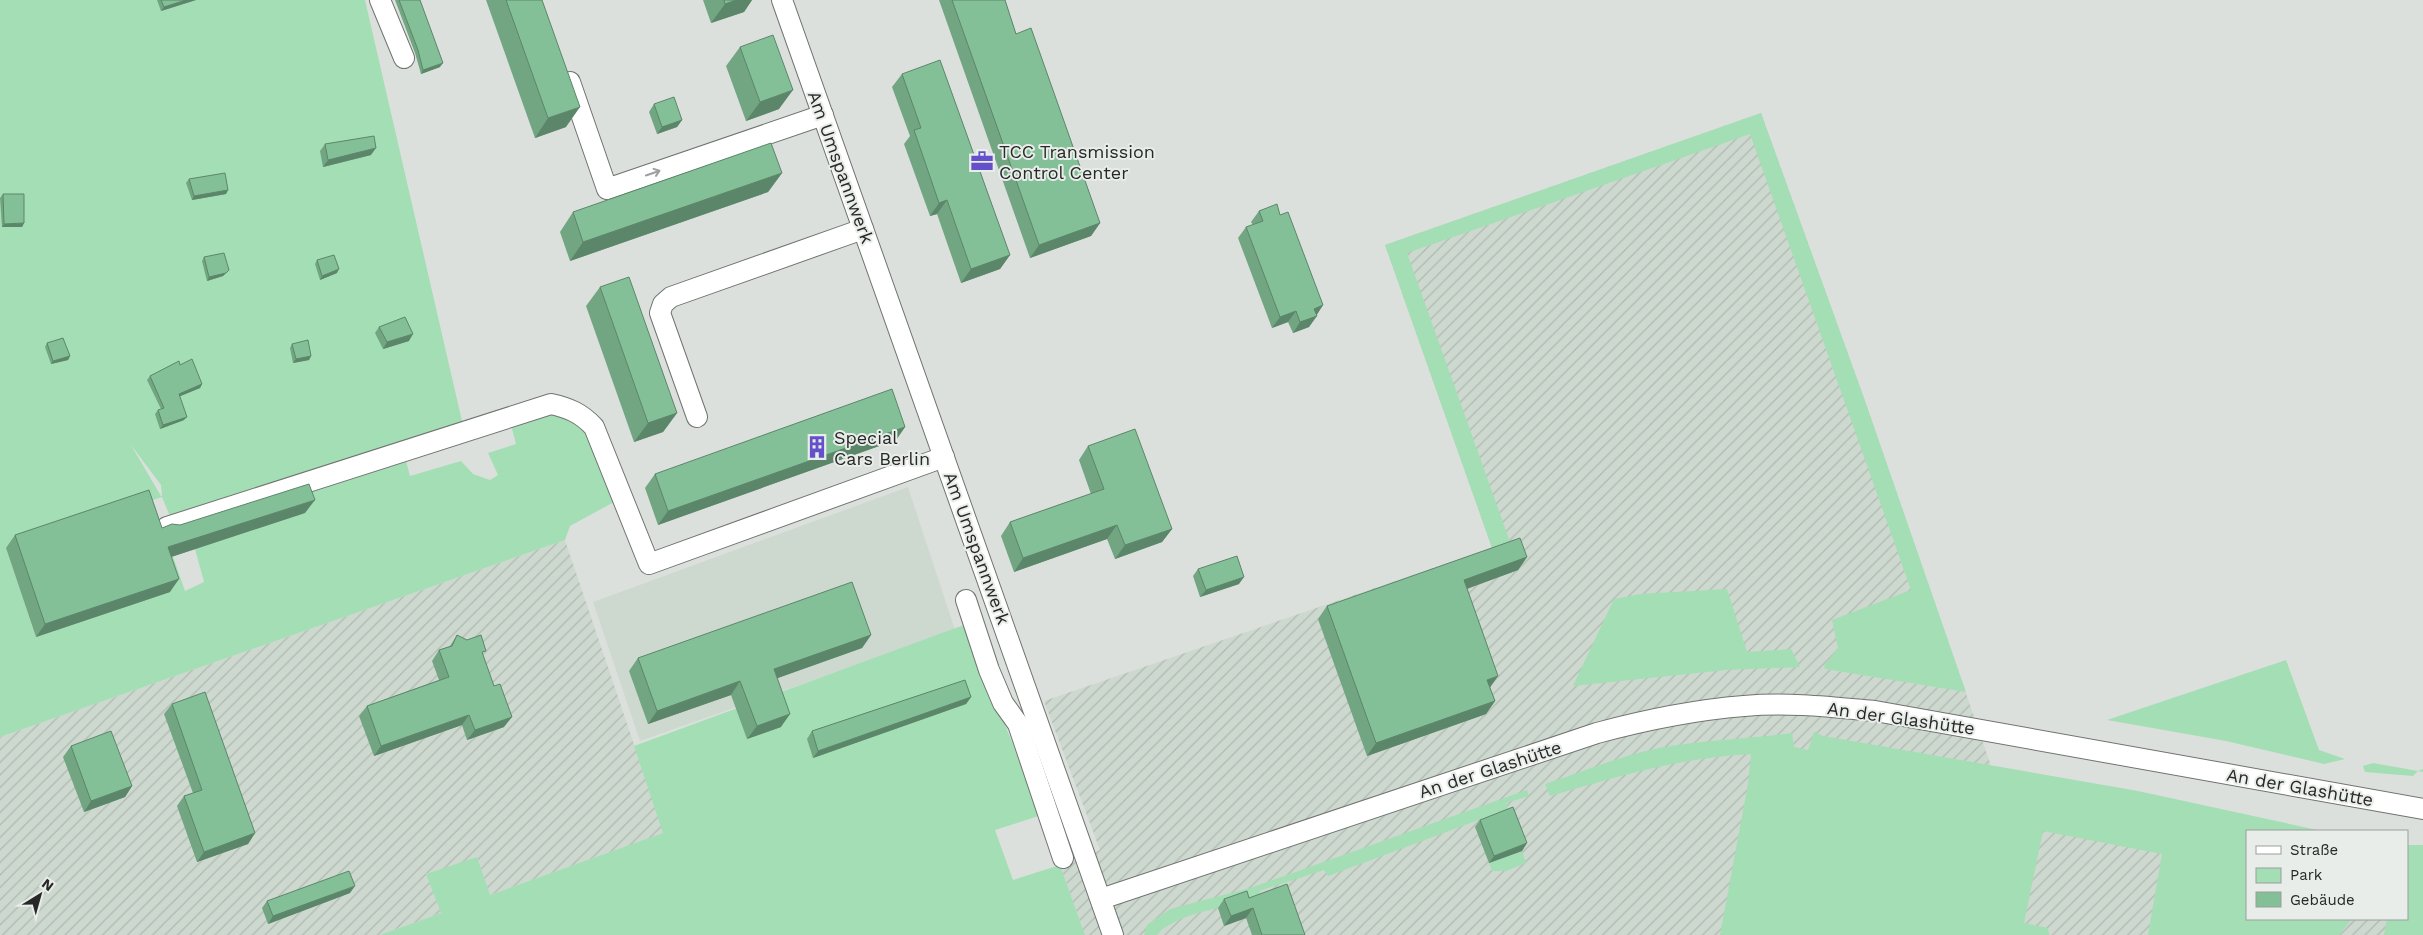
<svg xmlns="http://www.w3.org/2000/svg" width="2423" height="935" font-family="'Work Sans',sans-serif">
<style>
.built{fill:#cdd8cf}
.industrial{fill:url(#industrial-furrows)}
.green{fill:#a4deb5;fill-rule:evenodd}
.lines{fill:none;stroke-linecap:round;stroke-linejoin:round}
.minor-casing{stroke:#707471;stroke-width:22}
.minor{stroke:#fff;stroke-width:20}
.wall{fill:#72a582}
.shaded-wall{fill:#5c866a}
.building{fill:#84c097;stroke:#5c866a}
.oneway{stroke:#9e9e9e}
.labels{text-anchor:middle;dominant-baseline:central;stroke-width:4;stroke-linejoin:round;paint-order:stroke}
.poi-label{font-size:18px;fill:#272827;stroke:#e9edea;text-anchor:start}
.street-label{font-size:18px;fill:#272827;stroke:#e9edea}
</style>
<defs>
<pattern id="industrial-furrows" width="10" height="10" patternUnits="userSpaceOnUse" patternTransform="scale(1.25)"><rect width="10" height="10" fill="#cdd8cf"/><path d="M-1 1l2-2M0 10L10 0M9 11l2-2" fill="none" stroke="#b0b9b2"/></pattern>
</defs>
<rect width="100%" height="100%" fill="#dce0dd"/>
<polygon class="built" points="908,487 955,630 640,741 593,602"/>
<g class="industrial">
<polygon points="1761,113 1864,398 1997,783 2247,831 2247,919 2407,919 2423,935 1085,935 1060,865 1100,850 1044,701 1492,548 1385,245"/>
<polygon points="565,540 664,833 490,895 426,873 441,913 380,935 0,935 0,737"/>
</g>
<g class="green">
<path d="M0,0H365L462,421L176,531L162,497L6,548L36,637L170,548L185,591L204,582L195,549L305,513L299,493L405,457L410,476L461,461L473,474L490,480L498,475L488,453L516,444L511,425L543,409L585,425L614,502L570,526L565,540L0,737ZM131,445L161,485L162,496H161Z"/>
<polygon points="1761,113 1864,398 1966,692 1825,669 1824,666 1838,648 1832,620 1911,590 1750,134 1407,253 1510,542 1492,548 1385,245"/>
<polygon points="1727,589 1747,652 1791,649 1800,667 1726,670 1573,686 1614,599 1641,594"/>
<polygon points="964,625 1042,815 995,830 1013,880 1060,865 1085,935 380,935 441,913 426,874 477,857 490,895 663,833 634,746"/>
<polygon points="2286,660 2319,750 2345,759 2324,764 2226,741 2107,720"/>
<path d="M1814,732L1823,736L2138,791L2322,831H2247V919H2352L2339,935H2148L2162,854L2043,831L2024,923L2048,928L2049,935H1720L1748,784L1751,754C1679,758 1619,776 1550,796L1545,784C1582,772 1620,756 1659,748C1703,740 1748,739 1792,733L1794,747L1808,750Z"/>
<polygon points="2373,763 2418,771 2423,769 2423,772 2418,771 2413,776 2365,772 2363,766"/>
<path d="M1527,790L1529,796L1506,803L1508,809L1328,876L1324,870L1259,891L1262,900C1234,905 1176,912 1157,935H1144L1147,925L1170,909L1250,888Z"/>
<polygon points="2407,845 2423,845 2423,935 2384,935 2387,919 2407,919"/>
<polygon points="1522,851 1526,863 1506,871 1492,871 1489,863"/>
</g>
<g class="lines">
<defs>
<g id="minor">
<polyline points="380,0 404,58"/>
<polyline points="782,0 1113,935"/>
<polyline points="570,82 607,189 823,115"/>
<polyline points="697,417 660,313 663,304 671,297 863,229"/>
<path d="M167,527L551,404C569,408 581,413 594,427L649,564L944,457"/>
<polyline points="966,600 989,670 1003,703 1018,724 1063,858"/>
<path d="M1101,899L1597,733C1645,720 1694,710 1744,706C1788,702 1831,707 1875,711L2423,809"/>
</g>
</defs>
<use href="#minor" class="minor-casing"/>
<use href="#minor" class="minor"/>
</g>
<g class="wall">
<polygon points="157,0 196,0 161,11"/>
<polygon points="395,0 420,0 440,67 421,74 415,53"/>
<polygon points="486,0 542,0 566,127 535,138"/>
<polygon points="703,0 752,0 744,12 711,23"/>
<polygon points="939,0 1005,0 1016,34 1100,223 1091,236 1030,258"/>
<polygon points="740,47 779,109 746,121 726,66"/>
<polygon points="902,74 1010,255 1000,269 961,283 937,214 930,216 904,144 910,136 892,87"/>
<polygon points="654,104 682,120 677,127 657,134 649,112"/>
<polygon points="325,144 371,155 323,167 320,151"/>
<polygon points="782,173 768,192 570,261 560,232 573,212"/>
<polygon points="189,179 228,190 226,194 192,200 186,183"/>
<polygon points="3,194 24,223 22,227 2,227 0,198"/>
<polygon points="1259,211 1280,215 1323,305 1309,327 1293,333 1288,322 1272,328 1238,238 1246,227 1253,225 1251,222"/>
<polygon points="204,257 229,270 223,276 207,281 202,261"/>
<polygon points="317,260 337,273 320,280 315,264"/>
<polygon points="600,287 677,413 663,432 634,442 586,306"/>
<polygon points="379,327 409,341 383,349 375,333"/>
<polygon points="47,343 70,356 68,360 51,364 45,347"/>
<polygon points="292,344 311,356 309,360 293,363 290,348"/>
<polygon points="180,365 202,384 200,388 179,396 184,420 160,429 155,414 158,410 161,409 147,380 150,376"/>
<polygon points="905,427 896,440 658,525 645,488 655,474"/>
<polygon points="1088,446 1172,529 1162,542 1115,559 1107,539 1014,572 1001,536 1010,522 1091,494 1079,460"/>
<polygon points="305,513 171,557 170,592 36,637 6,548 15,535 162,528 180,525"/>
<polygon points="1527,557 1518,570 1467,589 1490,688 1495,701 1486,714 1367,756 1318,619 1327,606"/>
<polygon points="1198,569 1239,584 1200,597 1193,576"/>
<polygon points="457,635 483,656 504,727 467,740 462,725 374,756 359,716 367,706 439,680 432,661 439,650 450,646"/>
<polygon points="871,635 862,648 777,678 781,727 747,739 731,695 648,724 629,671 638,658"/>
<polygon points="971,697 966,704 813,758 807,739 812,731"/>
<polygon points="172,704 255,833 248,844 197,862 177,806 184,796 193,793 164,714"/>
<polygon points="71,746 132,786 125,797 84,812 63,757"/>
<polygon points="1480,820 1527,843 1522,851 1489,863 1475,827"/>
<polygon points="350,893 268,924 262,908 267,901"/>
<polygon points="1249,898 1305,935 1252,935 1246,918 1224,926 1218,908 1224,899"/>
</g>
<g class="shaded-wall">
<polygon points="186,0 196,0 161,11 164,7"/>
<polygon points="736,0 752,0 744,12 711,23 725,4"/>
<polygon points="443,63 440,67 421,74 423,70"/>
<polygon points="793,90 779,109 746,121 760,102"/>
<polygon points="580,107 566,127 535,138 548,118"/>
<polygon points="682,120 677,127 657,134 662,127"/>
<polygon points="376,148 371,155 323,167 328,160"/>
<polygon points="782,173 768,192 570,261 583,242"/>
<polygon points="228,190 226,194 192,200 194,196"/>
<polygon points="947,200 937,214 930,216 939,203"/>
<polygon points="24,223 22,227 2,227 4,224"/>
<polygon points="1100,223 1091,236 1030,258 1039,245"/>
<polygon points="1010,255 1000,269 961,283 971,269"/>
<polygon points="339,269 337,273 320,280 322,276"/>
<polygon points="229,270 223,276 207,281 209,277"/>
<polygon points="1323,305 1316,316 1314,309"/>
<polygon points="1296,311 1288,322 1272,328 1280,317"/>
<polygon points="1317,316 1309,327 1293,333 1300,322"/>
<polygon points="413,334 409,341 383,349 387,342"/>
<polygon points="70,356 68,360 51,364 53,361"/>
<polygon points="311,356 309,360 293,363 296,359"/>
<polygon points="202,384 200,388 176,398 179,394"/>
<polygon points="677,413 663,432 634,442 648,423"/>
<polygon points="187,417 184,420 160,429 163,425"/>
<polygon points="905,427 896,440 658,525 668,511"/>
<polygon points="315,500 305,513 159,561 168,547"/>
<polygon points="1117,525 1107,539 1014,572 1023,558"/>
<polygon points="1172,529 1162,542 1115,559 1125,545"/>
<polygon points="1527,557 1518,570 1455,593 1464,580"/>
<polygon points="1244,577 1239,584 1200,597 1206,590"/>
<polygon points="179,579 170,592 36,637 45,624"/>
<polygon points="871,635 862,648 764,683 774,669"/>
<polygon points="1498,676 1489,689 1487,680"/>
<polygon points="740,681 731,695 648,724 657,711"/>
<polygon points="971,697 966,704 813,758 818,751"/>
<polygon points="1495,701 1486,714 1367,756 1376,743"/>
<polygon points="790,714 781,727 747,739 757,726"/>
<polygon points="469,715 462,725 374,756 381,746"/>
<polygon points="512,717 504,727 467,740 475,730"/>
<polygon points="132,786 125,797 84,812 91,801"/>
<polygon points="255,833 248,844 197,862 204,852"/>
<polygon points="1527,843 1522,851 1489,863 1494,856"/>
<polygon points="355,886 350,893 268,924 273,916"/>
<polygon points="1253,908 1246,918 1224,926 1231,916"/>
</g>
<g class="building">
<polygon points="161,0 186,0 164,7"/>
<polygon points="399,0 420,0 443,63 423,70 418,50"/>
<polygon points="506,0 542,0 580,107 548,118"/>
<polygon points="724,0 736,0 725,4"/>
<polygon points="952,0 1005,0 1016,34 1031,28 1100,223 1039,245"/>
<polygon points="773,35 793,90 760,102 740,47"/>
<polygon points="940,60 1010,255 971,269 947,200 939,203 914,130 921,128 902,74"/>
<polygon points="674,97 682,120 662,127 654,104"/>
<polygon points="374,136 376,148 328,160 325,144"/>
<polygon points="771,143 782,173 583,242 573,212"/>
<polygon points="225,173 228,190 194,196 189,179"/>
<polygon points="3,194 24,194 24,223 4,224"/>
<polygon points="1277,204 1280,215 1288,212 1323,305 1314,309 1317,316 1300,322 1296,311 1280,317 1246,227 1263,221 1259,211"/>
<polygon points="224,253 229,270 226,273 209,277 204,257"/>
<polygon points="334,255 339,269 322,276 317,260"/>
<polygon points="629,277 677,413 648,423 600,287"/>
<polygon points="405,317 413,334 387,342 379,327"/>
<polygon points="63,338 70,356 53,361 47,343"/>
<polygon points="308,340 311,356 296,359 292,344"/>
<polygon points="192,359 202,384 179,394 187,417 163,425 158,410 164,408 150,376 179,361 180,365"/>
<polygon points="892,389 905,427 668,511 655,474"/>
<polygon points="1135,429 1172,529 1125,545 1117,525 1023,558 1010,522 1104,489 1088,446"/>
<polygon points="309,484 315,500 168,547 179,579 45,624 15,535 149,490 162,528 172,524 180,525"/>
<polygon points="1520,538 1527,557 1464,580 1498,676 1487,680 1495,701 1376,743 1327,606"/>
<polygon points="1237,556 1244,577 1206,590 1198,569"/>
<polygon points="852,582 871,635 774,669 790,714 757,726 740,681 657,711 638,658"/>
<polygon points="457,635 467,640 481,635 486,651 482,652 494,686 500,684 512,717 475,730 469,715 381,746 367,706 449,677 439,650 452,646"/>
<polygon points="965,680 971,697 818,751 812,731"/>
<polygon points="205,692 255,833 204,852 184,796 202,790 172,704"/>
<polygon points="111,731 132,786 91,801 71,746"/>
<polygon points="1513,807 1527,843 1494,856 1480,820"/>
<polygon points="349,871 355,886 273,916 267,901"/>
<polygon points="1287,884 1305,935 1262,935 1253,908 1231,916 1224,899 1247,891 1249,898"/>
</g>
<defs><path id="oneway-shaft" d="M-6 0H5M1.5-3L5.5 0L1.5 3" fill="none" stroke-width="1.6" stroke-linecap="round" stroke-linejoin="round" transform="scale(1.25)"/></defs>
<use class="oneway" href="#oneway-shaft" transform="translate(653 173) rotate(-19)"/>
<defs>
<symbol id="office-bare" viewBox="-9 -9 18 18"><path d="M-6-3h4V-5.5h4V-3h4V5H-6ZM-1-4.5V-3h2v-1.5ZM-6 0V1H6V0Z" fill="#6451ca" stroke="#e9edea" stroke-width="2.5" paint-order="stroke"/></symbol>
<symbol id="building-bare" viewBox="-9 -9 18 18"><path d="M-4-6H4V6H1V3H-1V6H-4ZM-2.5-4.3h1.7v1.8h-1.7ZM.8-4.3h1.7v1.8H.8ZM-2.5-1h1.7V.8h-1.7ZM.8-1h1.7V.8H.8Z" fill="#6451ca" stroke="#e9edea" stroke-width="2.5" paint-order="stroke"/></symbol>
</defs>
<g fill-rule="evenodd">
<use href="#office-bare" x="966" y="145" width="32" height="32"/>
<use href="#building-bare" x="801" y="431" width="32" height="32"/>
</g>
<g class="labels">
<g class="poi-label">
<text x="999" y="151">TCC Transmission<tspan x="999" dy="21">Control Center</tspan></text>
<text x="834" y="437">Special<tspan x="834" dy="21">Cars Berlin</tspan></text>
</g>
<g class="street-label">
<text transform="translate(841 167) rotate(70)">Am Umspannwerk</text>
<text transform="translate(977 548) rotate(70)">Am Umspannwerk</text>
<text transform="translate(1901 718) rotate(8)">An der Glashütte</text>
<text transform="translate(1490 769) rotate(-18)">An der Glashütte</text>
<text transform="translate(2300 787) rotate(10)">An der Glashütte</text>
</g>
</g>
<rect x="2246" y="830" width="162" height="90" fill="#e9edea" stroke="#9b9e9c"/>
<rect x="2256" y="846" width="25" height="8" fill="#ffffff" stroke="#9b9e9c"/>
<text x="2290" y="855" font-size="15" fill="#272827">Straße</text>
<rect x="2256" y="868" width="25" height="15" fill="#a4deb5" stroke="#9b9e9c"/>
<text x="2290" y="880" font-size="15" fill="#272827">Park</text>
<rect x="2256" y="892" width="25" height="15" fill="#84c097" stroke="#9b9e9c"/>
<text x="2290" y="905" font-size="15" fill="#272827">Gebäude</text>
<g transform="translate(40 895) rotate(37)" stroke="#e9edea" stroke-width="4" paint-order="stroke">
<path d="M0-4L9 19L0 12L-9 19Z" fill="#272827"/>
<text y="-8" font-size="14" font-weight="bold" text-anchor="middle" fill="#272827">N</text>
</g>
</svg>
